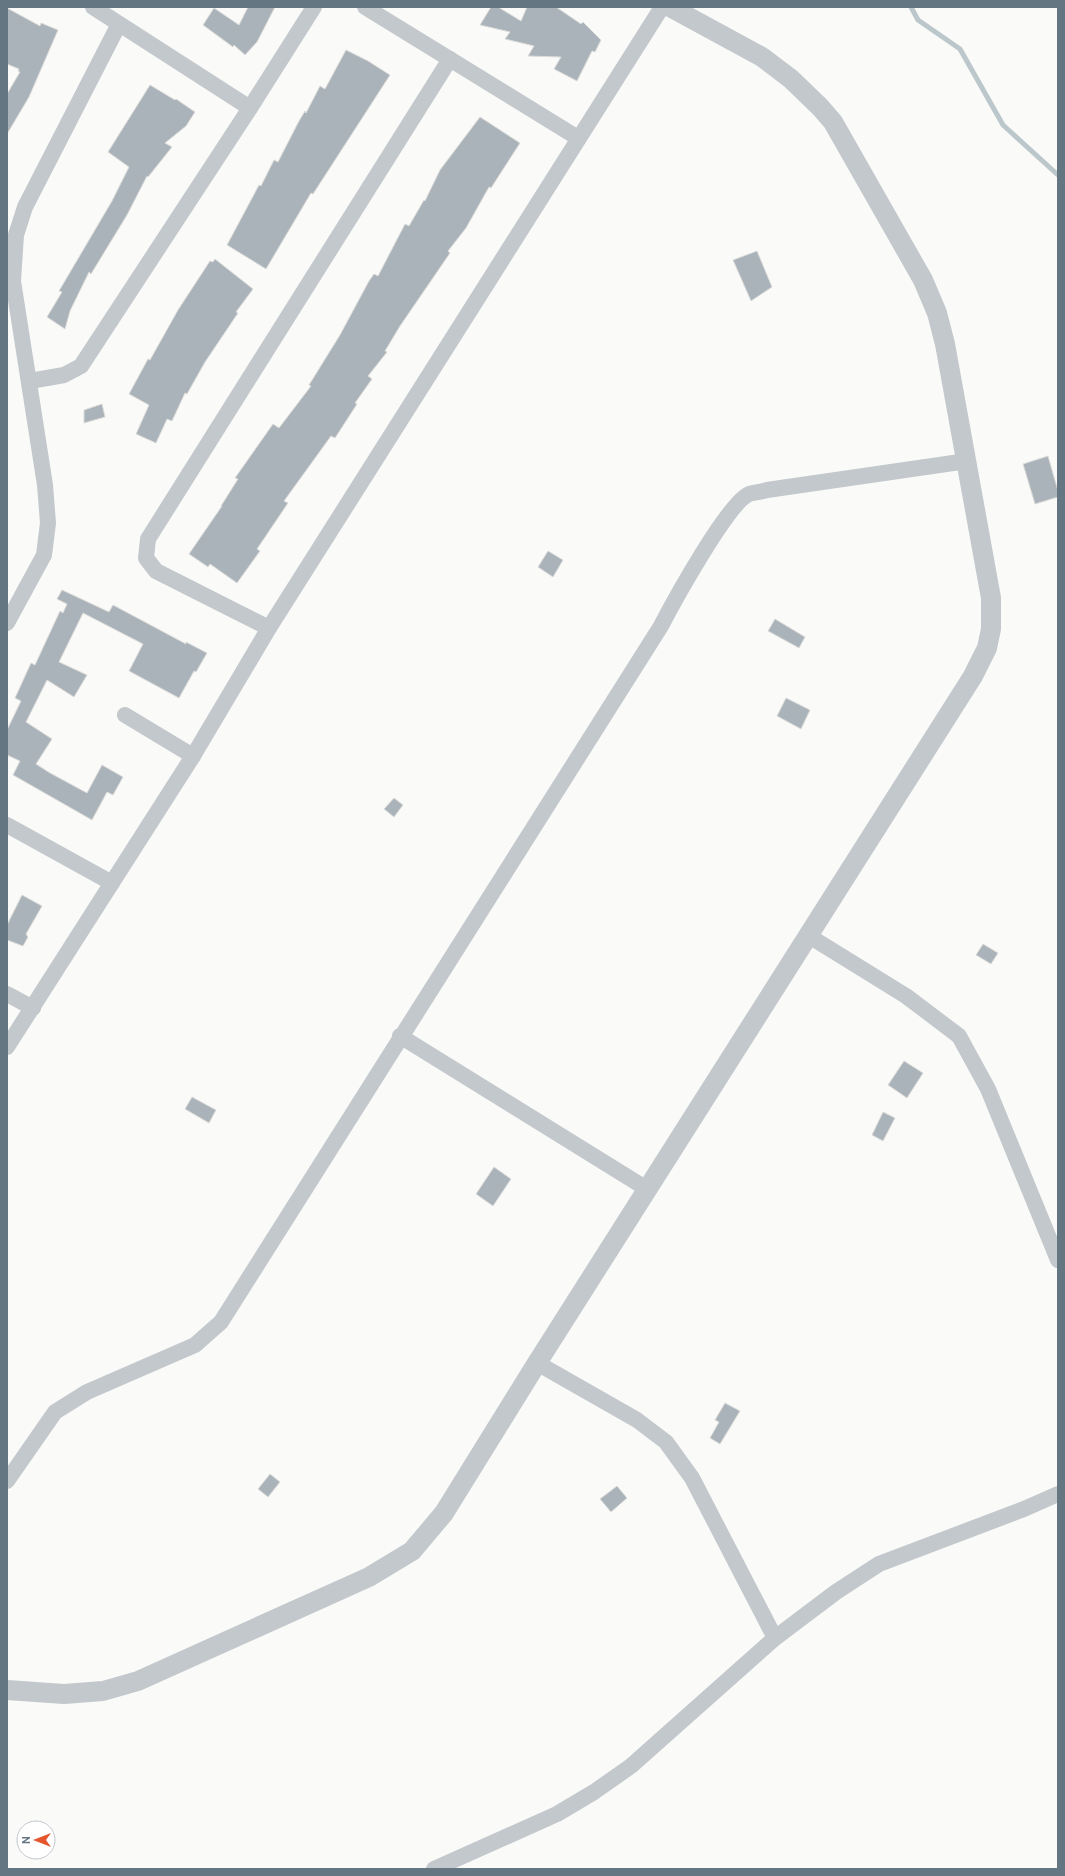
<svg xmlns="http://www.w3.org/2000/svg" width="1065" height="1876" font-family="Cabin,sans-serif">
<style>
.lines{fill:none;stroke-linecap:round;stroke-linejoin:round}
.stream{stroke:#bbc7cb;stroke-width:5}
.building{fill:#aab3b9;stroke:#dcdcda}
.minor{stroke:#c3c8cc;stroke-width:16}
.tertiary{stroke:#c3c8cc;stroke-width:20}
</style>
<rect width="100%" height="100%" fill="#fafaf8"/>
<g class="lines">
<polyline class="stream" points="911,7 918,20 960,49 1003,125 1058,175"/>
</g>
<g class="building">
<polygon points="248,7 275,7 257,42 245,55 234,45 233,47 203,25 214,8 239,25"/>
<polygon points="491,7 498,7 521,21 527,7 556,7 581,24 583,22 601,40 595,52 592,51 577,81 554,69 561,57 528,56 534,46 505,39 510,32 480,25"/>
<polygon points="7,8 40,26 41,23 58,30 29,97 7,134 7,94 20,72 18,71 19,69 7,64"/>
<polygon points="346,50 368,61 390,75 313,194 311,193 266,269 227,245 259,185 261,186 274,160 278,162 299,121 305,111 306,113 320,86 325,89"/>
<polygon points="150,85 175,100 176,99 195,112 186,126 165,143 172,147 148,177 147,176 127,215 91,274 89,272 70,311 65,329 47,317 62,292 59,291 112,201 129,167 108,152"/>
<polygon points="480,117 520,143 491,188 489,187 466,228 448,251 450,253 400,326 385,351 387,352 368,376 372,379 355,403 357,404 335,438 331,436 284,501 288,503 257,549 260,551 237,583 210,564 208,567 189,554 222,506 221,506 238,479 235,478 273,424 279,428 311,386 309,385 340,335 369,281 374,274 378,276 405,224 409,226 424,200 425,201 440,170"/>
<polygon points="757,251 772,287 751,301 733,260"/>
<polygon points="215,259 253,289 236,312 238,313 205,362 187,394 185,393 172,421 167,419 156,443 136,434 149,405 129,394 148,359 150,360 178,310 210,261 213,262"/>
<polygon points="102,404 105,417 84,423 84,410"/>
<polygon points="1048,456 1058,491 1058,497 1035,504 1023,464"/>
<polygon points="548,551 563,560 553,577 538,567"/>
<polygon points="62,590 109,612 113,605 186,644 186,642 207,653 196,672 194,671 179,698 129,671 143,644 83,613 59,662 87,675 74,697 47,680 26,722 52,739 36,764 50,773 87,793 102,765 123,777 113,795 107,792 92,820 13,775 20,761 7,755 7,730 21,701 15,698 31,663 35,665 60,611 63,613 67,604 57,599"/>
<polygon points="775,619 805,637 799,648 768,631"/>
<polygon points="786,698 810,710 801,729 777,716"/>
<polygon points="394,798 403,805 394,817 384,809"/>
<polygon points="22,895 42,906 26,934 28,937 23,946 7,940 7,925"/>
<polygon points="983,944 998,953 991,964 976,955"/>
<polygon points="904,1061 923,1073 907,1098 888,1085"/>
<polygon points="192,1097 216,1110 209,1123 185,1109"/>
<polygon points="883,1112 895,1118 883,1141 872,1135"/>
<polygon points="494,1167 511,1179 493,1206 476,1194"/>
<polygon points="725,1403 740,1411 720,1444 710,1438 719,1422 715,1420"/>
<polygon points="270,1474 280,1482 268,1497 258,1489"/>
<polygon points="617,1486 627,1498 611,1512 600,1499"/>
</g>
<g class="lines">
<g class="minor">
<polyline points="93,7 250,108"/>
<polyline points="365,7 578,138"/>
<polyline points="30,381 64,375 81,366 250,108 314,7"/>
<polyline points="7,623 44,555 48,523 45,485 13,281 16,235 25,207 119,24"/>
<polyline points="269,628 156,571 146,558 148,539 450,59"/>
<polyline points="125,715 193,756"/>
<polyline points="7,825 112,883"/>
<polyline points="809,936 906,996 959,1036 988,1089 1058,1260"/>
<polyline points="7,994 33,1008"/>
<polyline points="400,1036 647,1189"/>
<polyline points="7,1047 193,756 269,628 662,7"/>
<polyline points="537,1363 637,1420 666,1442 692,1478 775,1638"/>
<path d="M7,1481L55,1412L87,1392L195,1345L221,1322L661,626C674,601 728,503 749,494C755,492 762,492 767,490L967,461"/>
<polyline points="434,1869 557,1814 594,1792 631,1766 775,1638 836,1592 879,1564 1024,1509 1058,1494"/>
</g>
<polyline class="tertiary" points="7,1690 64,1694 103,1691 138,1681 369,1577 412,1551 444,1513 537,1363 973,676 987,648 991,629 991,598 945,344 937,313 923,280 833,122 820,107 791,79 762,57 670,7"/>
</g>
<rect width="1065" height="1876" fill="none" stroke="#657683" stroke-width="16"/>
<g transform="translate(36 1840) rotate(270)"><circle r="19" fill="#ffffff" stroke="#c1c8cd"/>
<path d="M0-3L7 15L0 10L-7 15Z" fill="#e4572e"/>
<text y="-6" font-size="11" font-weight="bold" text-anchor="middle" fill="#657683">N</text>
</g>
</svg>
